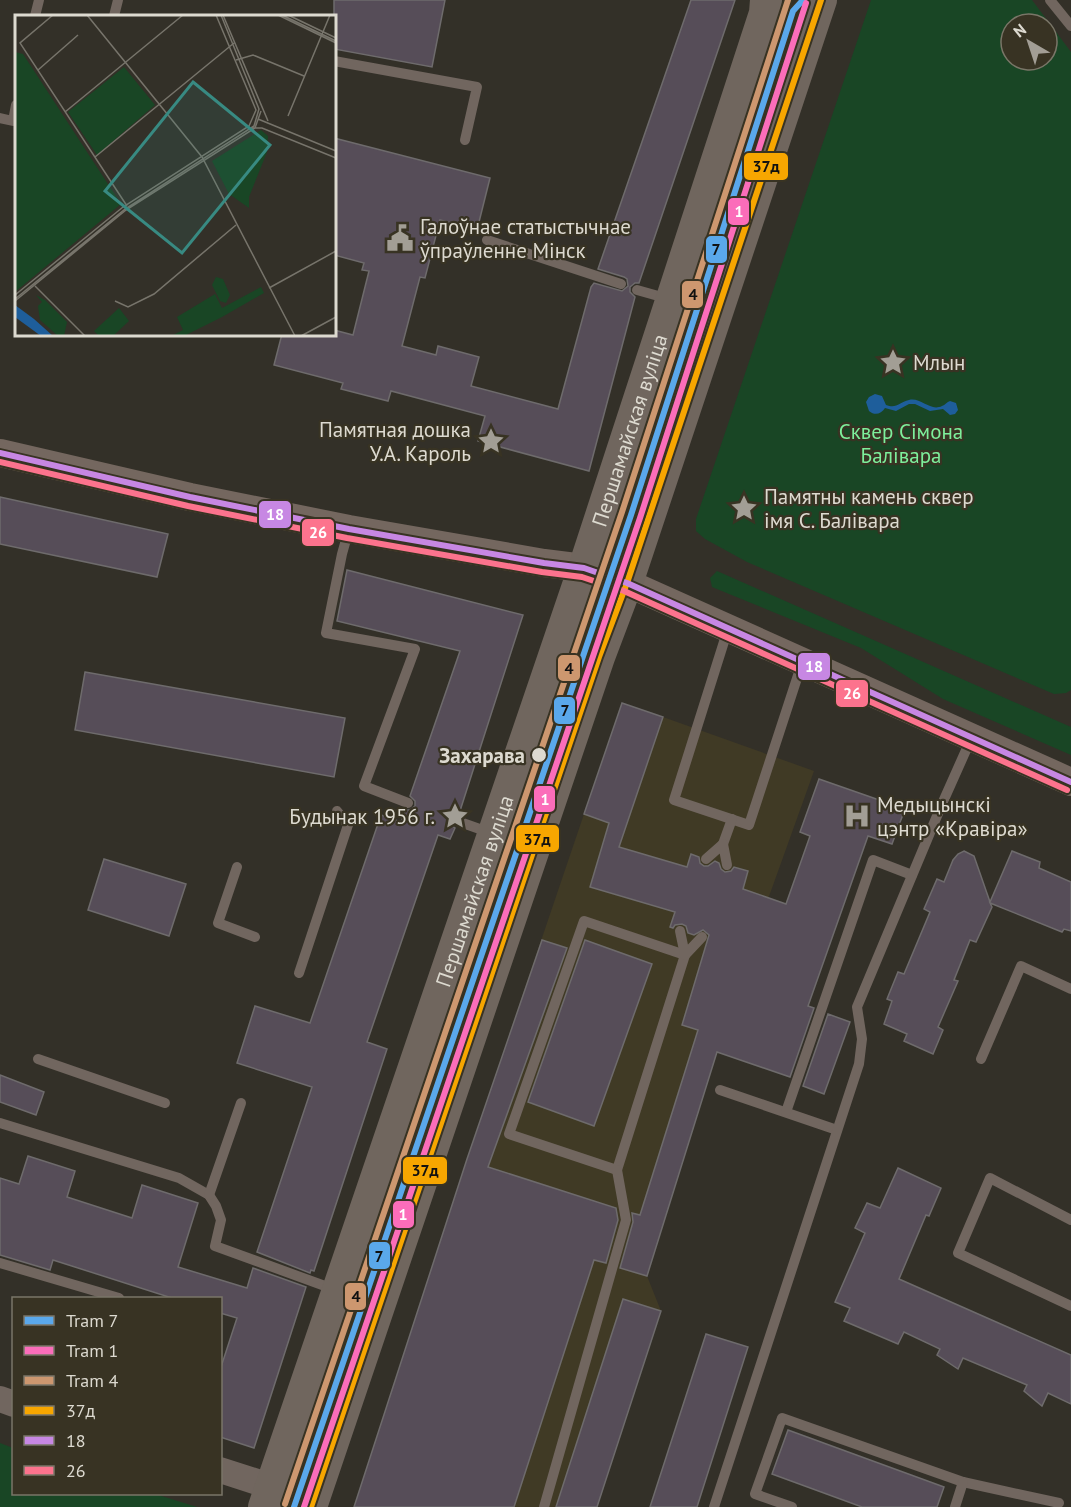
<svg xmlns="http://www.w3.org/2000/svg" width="1071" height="1507" font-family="'PT Sans',sans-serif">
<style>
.built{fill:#403a25}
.green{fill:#194625;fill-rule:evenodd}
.water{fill:#1e5e9b}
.building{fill:#564d58;stroke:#6e6b6c;stroke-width:1.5}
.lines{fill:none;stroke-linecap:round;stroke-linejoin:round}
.service{stroke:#71665f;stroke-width:10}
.tertiary{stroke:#71665f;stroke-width:26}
.secondary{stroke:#74675f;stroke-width:28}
.primary{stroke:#70665e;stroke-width:32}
.bus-1-casing{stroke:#383323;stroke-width:10}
.bus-2-casing{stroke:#383323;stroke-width:10}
.bus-3-casing{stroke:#383323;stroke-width:10}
.bus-1{stroke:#f7a600;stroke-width:6}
.bus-2{stroke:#c787e3;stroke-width:6}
.bus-3{stroke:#fc738d;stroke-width:6}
.tram-1-casing{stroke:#383323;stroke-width:10}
.tram-2-casing{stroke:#383323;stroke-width:10}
.tram-3-casing{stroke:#383323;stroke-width:10}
.tram-1{stroke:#5aa8eb;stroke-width:6}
.tram-2{stroke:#fb6dba;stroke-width:6}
.tram-3{stroke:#cd976f;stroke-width:6}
.stop-dot{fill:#dddad0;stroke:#383323;stroke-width:2}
.labels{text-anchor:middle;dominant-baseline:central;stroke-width:4.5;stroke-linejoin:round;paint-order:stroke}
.poi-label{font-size:21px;fill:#dddad0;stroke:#383323;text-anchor:start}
.street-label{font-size:21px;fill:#dddad0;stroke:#383323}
.park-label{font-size:21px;fill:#7def9b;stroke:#383323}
.stop-label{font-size:21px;font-weight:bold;fill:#dddad0;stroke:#383323;text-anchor:end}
.inset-road{fill:none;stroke:#77746b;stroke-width:1.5}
.view{fill:#388a82;fill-opacity:0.15;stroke:#388a82;stroke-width:3}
.inset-edge{fill:none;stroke:#dddad0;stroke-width:3}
.line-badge{stroke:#383323;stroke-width:2}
.badge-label{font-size:16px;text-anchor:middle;font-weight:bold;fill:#fff}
.pale-badge-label{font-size:16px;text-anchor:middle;font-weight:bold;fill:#111}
</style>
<rect width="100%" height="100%" fill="#333028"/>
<polygon class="built" points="663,717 814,771 743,969 647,1276 661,1311 597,1507 354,1507 467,1159 584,814 625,828"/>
<g class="green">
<path d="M871,0H1032L1071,52V690L1066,693L1054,694L747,562L705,539L696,531V519ZM1011,24H1047V60H1011Z"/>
<polygon points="717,571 1071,727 1071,755 943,699 861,648 712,587 710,578"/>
<polygon points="0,1443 13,1448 14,1494 155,1494 197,1507 0,1507"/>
</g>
<path class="water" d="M875,394L882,396L886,405C897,409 899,402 909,400C921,397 930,412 942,406C945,405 947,402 950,401L956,403L958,410L955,414L950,415L943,409L930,411L915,404H909L896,411L885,408C881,414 875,416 869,411L866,402L869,397Z"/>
<g class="building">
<polygon points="334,0 445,0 432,67 334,49"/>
<polygon points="691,0 735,0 639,283 635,283 630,287 630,292 635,297 589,471 478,441 485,416 391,391 388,401 341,389 343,383 274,365 282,334 334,334 334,330 353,335 369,271 362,270 364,263 334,255 334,138 490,178 477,230 440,220 425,278 420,277 402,346 436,355 438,346 479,357 471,386 558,409 591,287 594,283 622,291 628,286 627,279 624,277 598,269"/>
<polygon points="0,497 168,534 157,577 0,544"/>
<polygon points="347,570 523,615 459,814 453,815 450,819 451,825 455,828 450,839 438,835 367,1042 387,1049 314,1271 311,1270 310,1273 257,1252 312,1087 237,1063 255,1006 310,1023 381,815 401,822 405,810 410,810 415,806 415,801 410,796 460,651 337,621"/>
<polygon points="85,672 345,718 334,777 75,730"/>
<polygon points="622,703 663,717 619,847 687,867 691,854 699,857 700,863 704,866 708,866 715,861 719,863 721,869 725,872 731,871 734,867 748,871 743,889 786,904 810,836 800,832 819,779 905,809 892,844 868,836 808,1006 814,1008 790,1077 717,1052 647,1276 620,1268 633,1222 632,1213 640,1215 698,1030 682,1025 709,935 703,930 694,935 688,933 686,926 682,924 675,925 673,928 670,927 675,912 590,887 609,823 584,814"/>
<polygon points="964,851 974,856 990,902 1012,851 1040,862 1039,868 1071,882 1071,931 1064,929 1062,932 990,903 992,907 976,942 970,940 954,980 958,981 938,1027 943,1030 933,1054 904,1041 907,1034 884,1024 892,1001 887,999 898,972 904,974 930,912 924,909 937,879 944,882 953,860 958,854"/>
<polygon points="104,859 186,884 169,936 88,910"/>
<polygon points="542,940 567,948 488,1167 616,1208 618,1220 606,1263 594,1260 514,1507 354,1507 467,1159"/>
<polygon points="585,940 652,964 594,1126 528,1102"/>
<polygon points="828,1014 850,1022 824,1094 803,1086"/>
<polygon points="0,1075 44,1092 36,1115 0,1102"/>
<polygon points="28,1156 75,1171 67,1197 132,1218 142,1185 198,1203 178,1267 247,1288 253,1268 306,1287 254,1448 220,1437 220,1370 237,1318 220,1313 220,1299 175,1299 53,1260 50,1270 0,1255 0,1178 19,1184"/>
<polygon points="898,1168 941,1188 929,1216 926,1215 899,1279 1071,1355 1071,1404 1048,1393 1042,1406 1024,1391 1027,1385 963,1358 958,1369 937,1355 940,1349 904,1332 898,1344 844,1321 850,1308 835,1302 865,1233 855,1228 867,1203 880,1208"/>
<polygon points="623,1299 661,1311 597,1507 556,1507"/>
<polygon points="706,1334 748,1347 697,1507 650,1507"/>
<polygon points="788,1430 944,1487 937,1507 862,1507 772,1474"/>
</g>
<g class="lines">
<g class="service">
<polyline points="1050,0 1071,26"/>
<polyline points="35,16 39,0"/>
<polyline points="114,16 118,0"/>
<polyline points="334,61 477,87 465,140"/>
<polyline points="0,118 13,121 16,105"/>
<polyline points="487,240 621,284"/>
<polyline points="637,290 669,299"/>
<polyline points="349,529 342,554 326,633 415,649 364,786 408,803"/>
<polyline points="728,629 674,800 749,825 802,663"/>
<polyline points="457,821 491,833"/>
<polyline points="723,844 732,819"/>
<polyline points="706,859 723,844 727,865"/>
<polyline points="237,867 218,923 255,937"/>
<polygon points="584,921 685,955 617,1170 509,1134"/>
<polyline points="680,931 685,955 702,937"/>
<polyline points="299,973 348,825 337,811"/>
<polyline points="38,1059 165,1103"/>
<polyline points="981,1059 1021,966 1071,989"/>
<polyline points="720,1090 837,1130"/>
<polyline points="786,1112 873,860 912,875"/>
<polyline points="0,1123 179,1178 209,1195 216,1206 221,1220 215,1246 336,1290"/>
<polyline points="209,1195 241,1103"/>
<polyline points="1071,1220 990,1178 958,1253 1071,1306"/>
<polyline points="0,1263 119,1298"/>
<polyline points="544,1507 626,1220 617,1170"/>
<polyline points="714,1507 859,1064 862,1039 857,1007 942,804 971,739"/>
<polyline points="792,1507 755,1494 782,1418 963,1482 1059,1503"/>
<polyline points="955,1507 963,1482"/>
</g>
<g class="tertiary">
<polyline points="0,1399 14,1404"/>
<polyline points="220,1470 313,1500"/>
</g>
<polyline class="secondary" points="0,453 190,497 349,529 544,563 584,568 627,583 1071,782"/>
<g class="primary">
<path id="s1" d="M264,1507L584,568L765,13L766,0"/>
<polyline points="311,1507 599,657 627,583 821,0"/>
</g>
<defs>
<polyline id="bus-1" points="311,1507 599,657 627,583 821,0"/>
<polyline id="bus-2" points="0,453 190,497 349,529 544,563 584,568 627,583 1071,782"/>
<polyline id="bus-3" points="0,462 188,506 347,538 542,572 582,577 624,591 1067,790"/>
</defs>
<use href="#bus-1" class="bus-1-casing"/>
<use href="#bus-2" class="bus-2-casing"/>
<use href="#bus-3" class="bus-3-casing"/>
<use href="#bus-1" class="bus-1"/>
<use href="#bus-2" class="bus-2"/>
<use href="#bus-3" class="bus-3"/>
<defs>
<polyline id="tram-1" points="294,1507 631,515 793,11 803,0"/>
<polyline id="tram-2" points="304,1507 640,518 806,3"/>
<polyline id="tram-3" points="285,1504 622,512 788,0"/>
</defs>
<use href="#tram-1" class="tram-1-casing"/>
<use href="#tram-2" class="tram-2-casing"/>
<use href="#tram-3" class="tram-3-casing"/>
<use href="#tram-1" class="tram-1"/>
<use href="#tram-2" class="tram-2"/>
<use href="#tram-3" class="tram-3"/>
</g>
<defs>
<symbol id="civic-bare" viewBox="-9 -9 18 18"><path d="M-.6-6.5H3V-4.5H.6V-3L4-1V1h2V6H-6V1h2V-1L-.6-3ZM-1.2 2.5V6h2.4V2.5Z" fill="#a29e95" stroke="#383323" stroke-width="2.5" paint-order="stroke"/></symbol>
<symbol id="sight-bare" viewBox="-9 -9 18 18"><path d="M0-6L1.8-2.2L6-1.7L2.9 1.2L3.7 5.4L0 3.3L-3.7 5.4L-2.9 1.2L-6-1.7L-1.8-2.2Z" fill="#a29e95" stroke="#383323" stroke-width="2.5" paint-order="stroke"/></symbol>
<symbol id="hospital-bare" viewBox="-9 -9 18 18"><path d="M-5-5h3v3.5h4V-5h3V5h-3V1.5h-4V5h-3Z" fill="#a29e95" stroke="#383323" stroke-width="2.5" paint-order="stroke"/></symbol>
</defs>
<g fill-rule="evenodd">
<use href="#civic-bare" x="381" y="219" width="38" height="38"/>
<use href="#sight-bare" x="874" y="343" width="38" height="38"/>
<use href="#sight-bare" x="472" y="422" width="38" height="38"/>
<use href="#sight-bare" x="725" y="489" width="38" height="38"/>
<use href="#sight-bare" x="436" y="797" width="38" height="38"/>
<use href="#hospital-bare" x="838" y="797" width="38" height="38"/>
</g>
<circle class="stop-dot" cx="539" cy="755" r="8"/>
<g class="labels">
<g class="poi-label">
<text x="420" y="226">Галоўнае статыстычнае<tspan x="420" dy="24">ўпраўленне Мінск</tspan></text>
<text x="913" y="362">Млын</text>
<text x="471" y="429" text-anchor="end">Памятная дошка<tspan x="471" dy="24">У.А. Кароль</tspan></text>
<text x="764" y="496">Памятны камень сквер<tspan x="764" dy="24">імя С. Балівара</tspan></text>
<text x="877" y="804">Медыцынскі<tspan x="877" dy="24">цэнтр «Кравіра»</tspan></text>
<text x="435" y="816" text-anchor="end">Будынак 1956 г.</text>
</g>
<g class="street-label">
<text stroke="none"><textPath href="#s1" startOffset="1137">Першамайская вуліца</textPath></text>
<text stroke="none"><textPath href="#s1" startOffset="651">Першамайская вуліца</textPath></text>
</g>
<g class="park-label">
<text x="901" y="431">Сквер Сімона<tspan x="901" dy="24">Балівара</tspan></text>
</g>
<g class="stop-label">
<text x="525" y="755">Захарава</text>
</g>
</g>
<g transform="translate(15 15)">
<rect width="321" height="321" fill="#333028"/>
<path d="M0,37L8,39L106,189L0,277ZM109,52L140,90L82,140L53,97ZM246,115L253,121L252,137L234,182V193L214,179L197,146ZM201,262L208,264L215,280L211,288L205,286L197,270ZM246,272L249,278L207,302L169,321H156L168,315L162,302L200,279L207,293ZM21,280L30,285L52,307L49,321H43L25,305L23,291L27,287ZM104,293L114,306L98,321H84L79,316Z" fill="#194625"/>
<path d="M0,290L19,304L38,321H26L0,302Z" fill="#1e5e9b"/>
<path class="inset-road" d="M38,0L5,28L112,191M72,0L187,142L280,321M208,0L253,106M263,0L321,28M267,0L321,26M273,0L321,23M221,45L238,40L289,61M23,55L63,20M50,97L168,0M273,101L315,0M243,104L321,136M235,113H247L321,143M80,142L219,28M20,271L70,321M254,273L321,236M0,280L108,192L234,111L241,95L201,0M0,284L110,194L239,111L244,94L206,0M0,286L111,195L240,113L246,96M100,286L113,292L139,279L221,210M286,321L321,302"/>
<path class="view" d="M178,67L255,130L167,238L90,176Z"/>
<rect width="321" height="321" class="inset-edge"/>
</g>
<g class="line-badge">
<rect x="743" y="152" width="46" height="29" rx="6" fill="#f7a600"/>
<rect x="727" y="197" width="23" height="29" rx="6" fill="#fb6dba"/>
<rect x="705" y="235" width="23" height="29" rx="6" fill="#5aa8eb"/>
<rect x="681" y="280" width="23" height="29" rx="6" fill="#cd976f"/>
<rect x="258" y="500" width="34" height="29" rx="6" fill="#c787e3"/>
<rect x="301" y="518" width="34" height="29" rx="6" fill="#fc738d"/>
<rect x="797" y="652" width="34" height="29" rx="6" fill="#c787e3"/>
<rect x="557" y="654" width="24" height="28" rx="6" fill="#cd976f"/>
<rect x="835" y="679" width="34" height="29" rx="6" fill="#fc738d"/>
<rect x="553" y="696" width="23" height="29" rx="6" fill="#5aa8eb"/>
<rect x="533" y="785" width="23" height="28" rx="6" fill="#fb6dba"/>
<rect x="515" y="824" width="45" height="29" rx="6" fill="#f7a600"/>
<rect x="402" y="1156" width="46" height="29" rx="6" fill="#f7a600"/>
<rect x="392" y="1200" width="23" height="29" rx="6" fill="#fb6dba"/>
<rect x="368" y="1241" width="23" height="29" rx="6" fill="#5aa8eb"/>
<rect x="344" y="1282" width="23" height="29" rx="6" fill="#cd976f"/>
</g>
<g class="badge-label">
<text x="739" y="217">1</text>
<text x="275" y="520">18</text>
<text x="318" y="538">26</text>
<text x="814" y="672">18</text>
<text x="852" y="699">26</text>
<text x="545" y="805">1</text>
<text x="403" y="1220">1</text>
</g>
<g class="pale-badge-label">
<text x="766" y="172">37д</text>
<text x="716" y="255">7</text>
<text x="693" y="300">4</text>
<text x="569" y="674">4</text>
<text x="565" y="716">7</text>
<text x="537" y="845">37д</text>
<text x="425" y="1176">37д</text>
<text x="379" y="1262">7</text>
<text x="356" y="1302">4</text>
</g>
<rect x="12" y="1297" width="210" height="198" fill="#383323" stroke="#7a7668" stroke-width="1.5"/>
<rect x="24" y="1316" width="30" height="9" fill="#5aa8eb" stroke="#7a7668" stroke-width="1.5"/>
<text x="66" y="1327" font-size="18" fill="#dddad0">Tram 7</text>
<rect x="24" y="1346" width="30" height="9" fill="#fb6dba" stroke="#7a7668" stroke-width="1.5"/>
<text x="66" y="1357" font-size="18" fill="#dddad0">Tram 1</text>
<rect x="24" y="1376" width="30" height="9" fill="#cd976f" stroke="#7a7668" stroke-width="1.5"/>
<text x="66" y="1387" font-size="18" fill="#dddad0">Tram 4</text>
<rect x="24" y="1406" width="30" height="9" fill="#f7a600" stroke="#7a7668" stroke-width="1.5"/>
<text x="66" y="1417" font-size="18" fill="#dddad0">37д</text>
<rect x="24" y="1436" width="30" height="9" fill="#c787e3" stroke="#7a7668" stroke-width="1.5"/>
<text x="66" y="1447" font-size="18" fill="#dddad0">18</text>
<rect x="24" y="1466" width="30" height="9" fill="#fc738d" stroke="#7a7668" stroke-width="1.5"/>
<text x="66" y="1477" font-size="18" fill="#dddad0">26</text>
<g transform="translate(1029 42) rotate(321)"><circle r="28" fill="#383323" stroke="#7a7668" stroke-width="1.5"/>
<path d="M0-4.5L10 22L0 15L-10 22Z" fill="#a29e95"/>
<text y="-9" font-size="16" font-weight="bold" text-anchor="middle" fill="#dddad0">N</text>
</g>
</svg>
